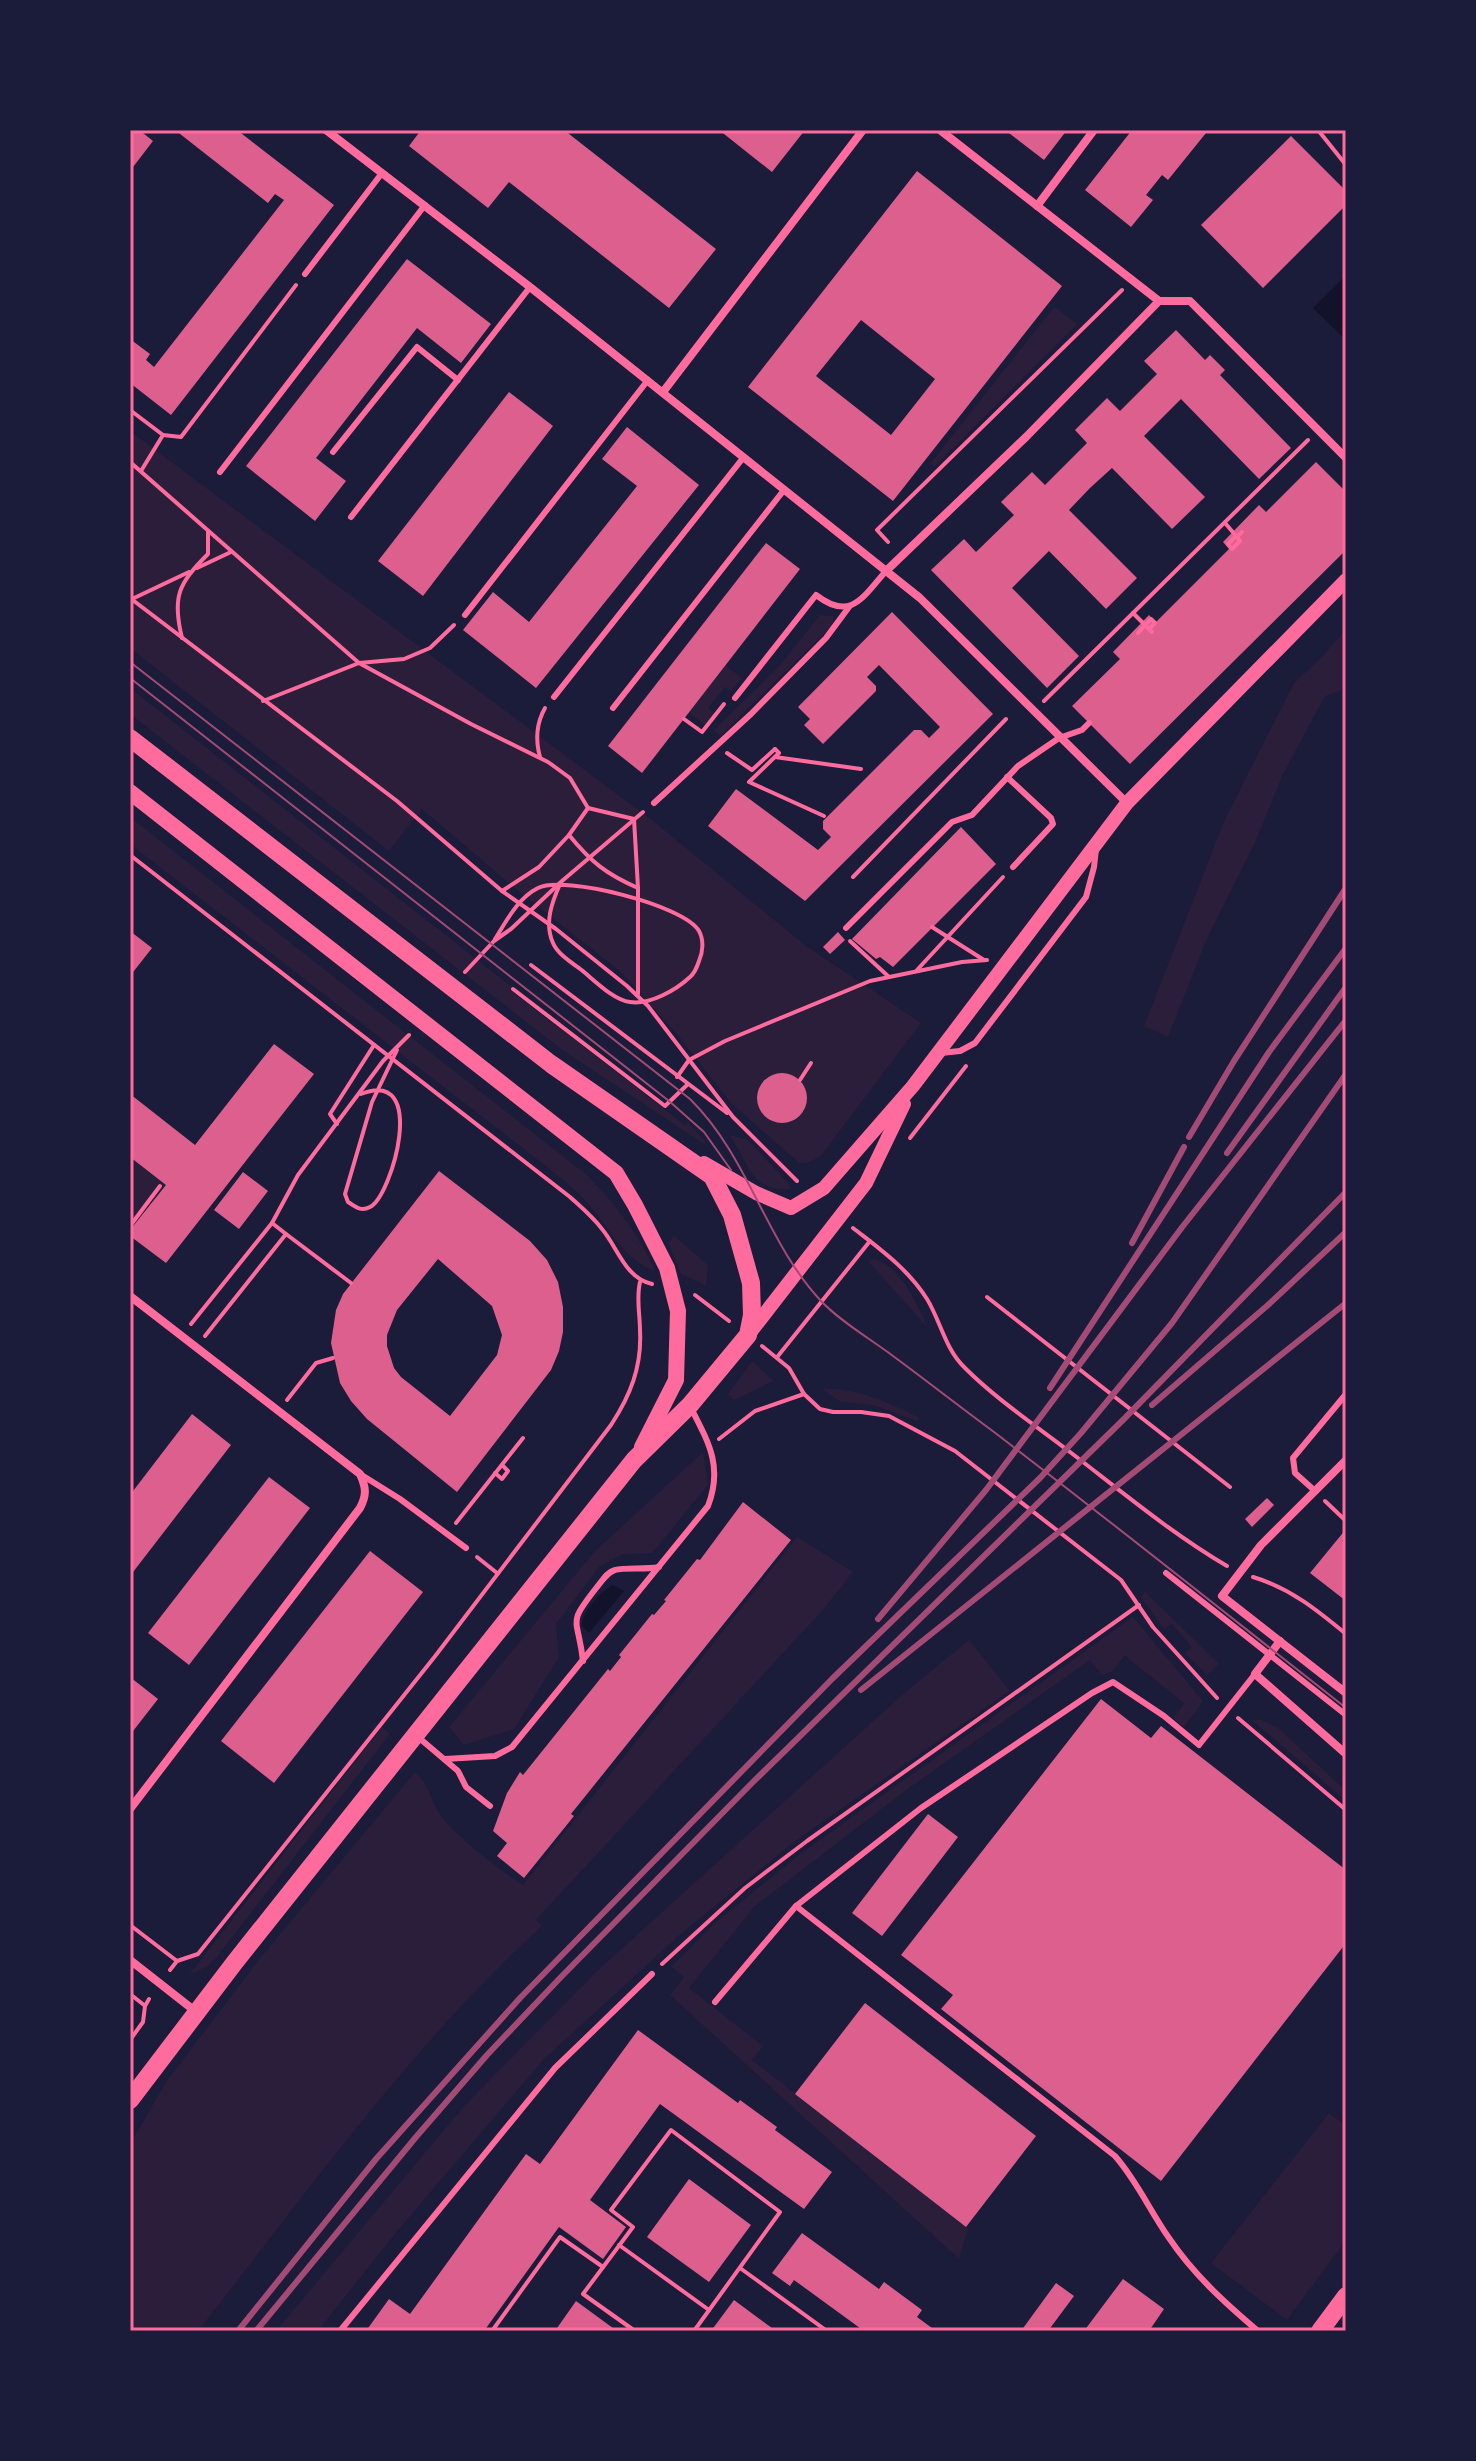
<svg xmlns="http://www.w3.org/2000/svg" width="1476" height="2461" font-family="Ubuntu,sans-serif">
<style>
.green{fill:#2a1e3b}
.water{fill:#12122b}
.building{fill:#dd5f8e;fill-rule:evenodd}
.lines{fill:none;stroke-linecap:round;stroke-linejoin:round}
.path{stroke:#ff6b9d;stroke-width:4}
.service{stroke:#ff6b9d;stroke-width:6}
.minor{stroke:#ff6b9d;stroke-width:8}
.tertiary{stroke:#ff6b9d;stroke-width:14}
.secondary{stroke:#ff6b9d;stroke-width:16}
.primary{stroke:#ff6b9d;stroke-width:18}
.tram{stroke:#a44b75;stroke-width:2}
.rail{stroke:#a44b75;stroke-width:6}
.neatline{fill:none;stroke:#ff6b9d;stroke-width:3}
</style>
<rect width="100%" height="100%" fill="#1b1b3a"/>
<g class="green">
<polygon points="1054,307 1077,324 934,467 930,464"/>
<polygon points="130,431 653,821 805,945 921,1023 820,1157 807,1163 799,1163 731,1103 676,1033 621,972 516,889 422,809 389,851 130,648"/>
<polygon points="820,615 834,616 832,626 720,736 714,730 780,665"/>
<polygon points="1346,630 1346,683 1340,691 1325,696 1283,774 1254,845 1206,941 1168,1037 1144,1026 1225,819 1294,683 1318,661"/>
<polygon points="725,665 742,678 731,691 725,687 708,708 715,713 705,725 689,712"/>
<polygon points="130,688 512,987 510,990 685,1125 688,1123 706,1142 704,1144 561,1049 130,714"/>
<path d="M130,817L588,1176C616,1205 639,1234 655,1271C626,1261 611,1232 593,1209C581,1196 570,1185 556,1174L130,844Z"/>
<path d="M729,1135L748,1140L788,1183L791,1189C750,1193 749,1161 729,1135Z"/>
<polygon points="130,1157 166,1185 130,1230"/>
<polygon points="674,1236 708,1265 706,1286 681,1274 668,1243"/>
<path d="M874,1259C900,1266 917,1303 927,1327L869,1262Z"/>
<polygon points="752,1361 774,1381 734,1400 728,1394"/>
<path d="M822,1389C858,1388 888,1402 920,1418L917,1421L873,1405L841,1402Z"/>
<polygon points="703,1452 708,1485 652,1553 623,1554 600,1566 556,1624 559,1657 514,1729 464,1745 449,1727 595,1551"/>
<path d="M797,1537L853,1572L822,1611L536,1920L542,1926C411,2045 307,2193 198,2331H130V2144L166,2082L261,1957L415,1772C429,1783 431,1804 444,1820C466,1844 496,1867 523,1885Z"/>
<polygon points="1145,1592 1219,1664 1207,1675 1185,1653 1192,1647 1172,1624 1164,1629 1141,1597"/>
<polygon points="1133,1617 1203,1701 1184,1727 1173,1718 1184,1703 1125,1656 1111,1672 1102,1675 1090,1660 909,1788 755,1906 689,1988 763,2046 752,2060 966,2227 968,2229 959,2259 670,1995 684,1977 671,1967 716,1922 800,1854"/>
<polygon points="969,1640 1010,1691 795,1841 683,1932 543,2060 389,2241 318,2331 276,2331 464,2106 597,1971 902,1695"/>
<polygon points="1259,1719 1277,1727 1346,1791 1346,1801 1253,1721"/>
<polygon points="382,1727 390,1734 216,1958 208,1966 189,1975"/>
<polygon points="1329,2113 1346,2126 1346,2240 1287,2320 1211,2263"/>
</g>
<g class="water">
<polygon points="1346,275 1346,340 1313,308"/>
<path d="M613,1585L624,1591L589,1633L582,1626C582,1611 600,1592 613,1585Z"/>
</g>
<g class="building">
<polygon points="130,130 146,130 143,133 153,141 130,171"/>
<polygon points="175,130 237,130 334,205 171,415 130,383 130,339 150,354 146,360 154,367 284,200 275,194 268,203"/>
<polygon points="421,130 564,130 716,249 669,308 509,182 488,208 409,146"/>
<polygon points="719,130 805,130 772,172"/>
<polygon points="1005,130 1067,130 1044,160"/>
<polygon points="1132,130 1203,130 1206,133 1168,180 1162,175 1146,195 1153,200 1131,227 1085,190"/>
<polygon points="1291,136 1346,191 1346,205 1263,288 1201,225"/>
<path d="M917,171L1062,286L893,501L748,387ZM861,320L935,379L891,435L816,376Z"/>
<polygon points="407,259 491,324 461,363 417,328 316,458 346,481 315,521 246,466"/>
<polygon points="1176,330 1205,360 1210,355 1225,370 1220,375 1291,448 1259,479 1181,399 1144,436 1205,497 1172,529 1112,468 1090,488 1069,510 1137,578 1106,609 1049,551 1012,588 1079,656 1047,688 931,570 964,539 976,552 1014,515 1001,502 1032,472 1045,485 1087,443 1075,430 1107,398 1120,411 1157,374 1144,361"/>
<polygon points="509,392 553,426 423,596 378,561"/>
<polygon points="627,427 699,485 536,688 463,630 493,592 529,622 637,486 602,459"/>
<polygon points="1316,462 1346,492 1346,550 1130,764 1072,706 1120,659 1113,652 1149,615 1156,622 1229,549 1223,542 1259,505 1266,512"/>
<polygon points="766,543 800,569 642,773 608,746"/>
<polygon points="892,612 993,714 805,901 708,826 736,789 818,850 831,837 823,829 823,821 914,730 921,730 929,738 940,727 879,665 867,677 876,686 876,691 823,744 804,725 810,719 798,707"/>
<polygon points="961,827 996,864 893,967 880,957 876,959 852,939"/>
<polygon points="130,931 152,948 130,976"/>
<polygon points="838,932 845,940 830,954 823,947"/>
<polygon points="274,1044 314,1074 166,1263 130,1236 130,1230 166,1185 130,1157 130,1094 195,1145"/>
<circle cx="782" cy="1098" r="25"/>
<path d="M439,1171L530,1241L547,1260L558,1282L563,1307V1332L559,1351L551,1370L457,1492L367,1419L351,1401L340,1383L331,1343L336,1310L343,1294ZM438,1259L492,1306L502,1335L497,1355L450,1416L401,1377L394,1368L387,1346V1335L397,1310Z"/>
<polygon points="243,1172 268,1191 239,1229 214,1210"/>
<polygon points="192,1414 231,1445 130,1576 130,1495"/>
<polygon points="269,1477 310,1508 189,1665 148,1633"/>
<polygon points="1267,1498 1274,1505 1252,1527 1245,1519"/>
<polygon points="743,1502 791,1540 571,1814 574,1816 524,1878 497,1856 507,1843 493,1831 507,1793 520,1772 523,1775 608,1669 610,1671 621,1657 619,1655 652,1614 654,1615 666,1601 664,1600 697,1559 700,1560"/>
<polygon points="1346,1529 1346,1537 1342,1541 1346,1544 1346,1601 1310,1573"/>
<polygon points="370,1551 423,1592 274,1783 221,1741"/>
<polygon points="130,1677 158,1699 130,1735"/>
<polygon points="1101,1699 1151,1738 1161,1726 1346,1870 1346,1943 1161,2181 941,2009 953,1995 901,1955"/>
<polygon points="928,1814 958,1837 882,1936 852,1913"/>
<polygon points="865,2003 1036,2136 966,2227 795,2094"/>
<polygon points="638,2030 738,2103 740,2100 777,2127 775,2130 832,2172 804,2209 660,2104 590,2200 626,2227 603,2259 559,2227 484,2331 366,2331 389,2299 410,2314 526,2154 540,2164"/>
<polygon points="689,2179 751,2225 709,2282 647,2237"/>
<polygon points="802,2233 879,2289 884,2282 922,2310 917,2317 936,2331 864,2331 794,2280 790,2286 772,2273"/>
<polygon points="1123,2279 1164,2309 1149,2331 1084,2331"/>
<polygon points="1056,2283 1074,2296 1048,2331 1021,2331"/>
<polygon points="734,2300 776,2331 711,2331"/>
<polygon points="576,2301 617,2331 555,2331"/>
</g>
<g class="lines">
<g class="path">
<polyline points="1318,130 1346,165"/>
<polyline points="130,410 163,435 181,437 296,285"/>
<polyline points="130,462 359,663 471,724 548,762 570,778 588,808"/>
<polyline points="141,471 163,435"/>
<polyline points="1225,523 1237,537 1242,532"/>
<polyline points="1234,538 1228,544 1232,549 1240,541 1237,537"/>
<polyline points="888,542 877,530 1122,290"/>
<polyline points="197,568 231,552"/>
<polyline points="130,598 397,801 502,891 556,929 627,986 648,1006 733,1117 797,1181"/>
<polyline points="132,599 189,572"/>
<polyline points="1133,613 1152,632"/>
<polyline points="1147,623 1151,619 1155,623 1149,629"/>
<polyline points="1138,633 1145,625"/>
<path d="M182,638C172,597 178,584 208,554V532"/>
<polyline points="263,701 359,663 404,659 430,648 454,625"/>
<polyline points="1044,701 1308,440"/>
<polyline points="684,719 702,732 724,704"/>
<polyline points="775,749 779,753 749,782 824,816"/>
<polyline points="727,753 752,770 775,749"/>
<path d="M540,757C535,739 536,724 545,708"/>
<polyline points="775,757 861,769"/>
<path d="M569,835C591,862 606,874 638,888"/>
<path d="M130,855L570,1197C581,1207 593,1217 602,1229C618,1248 625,1278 652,1284"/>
<polyline points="853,877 1006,719"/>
<polyline points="502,891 539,867 569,835 588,808 634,819 638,888 638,994"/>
<polyline points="932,927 984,960"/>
<path d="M495,939C507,920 518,898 538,888C564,875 684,905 699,931C704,940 703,952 699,961C697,967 695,973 690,977C676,990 650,1005 630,1002C614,1000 596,982 584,972C574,964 558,955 553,943C544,923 552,902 560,884"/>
<polyline points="850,941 889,977"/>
<polyline points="531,965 727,1113"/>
<polyline points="917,970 1003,877"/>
<polyline points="465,972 494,941 511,929 562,881 643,812"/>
<polyline points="513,989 665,1106 687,1085"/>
<polyline points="677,1077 689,1060 725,1041 870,981 962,962 987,960"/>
<polyline points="800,1080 811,1063"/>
<path d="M361,1094C429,1067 392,1196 370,1207C361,1212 356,1207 348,1202L345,1194L372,1102L397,1050"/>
<polyline points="337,1124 330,1114 374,1045"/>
<polyline points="910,1138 966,1066"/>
<polyline points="272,1223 286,1234"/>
<polyline points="130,1226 160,1186"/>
<path d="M853,1228C881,1250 908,1269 927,1299C941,1322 945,1349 965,1368C996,1399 1035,1425 1070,1452C1121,1491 1171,1533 1227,1566"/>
<polyline points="695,1295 729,1321"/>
<polyline points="987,1297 1230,1487"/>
<polyline points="191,1324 272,1223 298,1175 383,1061 409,1035"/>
<polyline points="205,1336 286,1234 351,1283"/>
<polyline points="762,1346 789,1368 804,1394 820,1409 833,1412 861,1412 889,1416 955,1451 1121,1580 1153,1627 1217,1698"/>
<polyline points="778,1356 870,1241"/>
<polyline points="287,1400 316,1363 333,1358"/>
<polyline points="719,1439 755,1411 804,1394"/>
<polyline points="495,1473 502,1479 508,1471 503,1466"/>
<polyline points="1325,1501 1346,1521"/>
<polyline points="456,1523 523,1438"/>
<polyline points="477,1557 497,1573"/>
<path d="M1253,1577C1290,1588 1317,1610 1346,1634"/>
<polyline points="1238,1718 1346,1810"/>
<polyline points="130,1880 131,1881"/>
<polyline points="130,1925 177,1961"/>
<polyline points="662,1964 745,1888 807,1841 1139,1605"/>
<path d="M170,1970L177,1961L198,1954L436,1655L611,1425C630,1396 642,1367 640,1331C640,1313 636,1299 640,1282"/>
<polyline points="130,1994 144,2005"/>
<polyline points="130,2040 143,2022 145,2006 149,1999"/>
<polyline points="619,2245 709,2310"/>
<polyline points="740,2268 827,2331"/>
<polyline points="492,2331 560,2237 603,2267"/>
<polyline points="635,2331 583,2294 633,2227 611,2210 671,2130 780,2212 694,2331"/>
</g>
<g class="service">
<polyline points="305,274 382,173"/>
<polyline points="333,452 417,347 458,380"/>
<polyline points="220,472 425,205"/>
<polyline points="351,517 530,287"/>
<polyline points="465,615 648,380"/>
<polyline points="554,697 743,458"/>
<path d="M735,698L816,595C851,622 863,597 886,571"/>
<polyline points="613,708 784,490"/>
<polyline points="1007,777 1051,818 1053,824 1013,867"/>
<polyline points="654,803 751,714 826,638 849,607"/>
<polyline points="846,928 952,822 972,815 1018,766 1059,738 1082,730 1089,723"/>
<polyline points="941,1053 960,1051 975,1043 1086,897 1094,867 1096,849"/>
<polyline points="360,1474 400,1499 466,1548"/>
<polyline points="1314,1490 1295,1473 1293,1458 1346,1394"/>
<polyline points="1166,1573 1346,1715"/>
<path d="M583,1661C578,1616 566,1626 597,1587C603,1580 607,1572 615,1570C625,1567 645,1570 659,1567"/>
<polyline points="418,1737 458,1771 466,1787 490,1806"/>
<path d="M445,1759L495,1756L512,1747L708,1506C723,1467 709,1443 691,1408"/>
<path d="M796,1906L1115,2156C1137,2181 1150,2211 1169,2238C1194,2275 1225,2303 1258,2331"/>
<polyline points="715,2002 796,1906 921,1808 1092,1693 1113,1682 1164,1716 1199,1745 1255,1674"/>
<polyline points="340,2331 555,2068 652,1974"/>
</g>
<g class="minor">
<polyline points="326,130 530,287 920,598 1127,803"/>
<polyline points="940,130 1159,301 1190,301 1346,458"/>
<polyline points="1037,206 1094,130"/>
<polyline points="663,392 863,130"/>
<polyline points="886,571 1026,437 1159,301"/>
<path d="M130,1296L360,1474C366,1487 367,1495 360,1508L130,1809"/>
<polyline points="1346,1460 1261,1545 1222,1596 1346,1693"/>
<polyline points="1280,1641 1255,1674 1346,1754"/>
<polyline points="130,1960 195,2011"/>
</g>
<g class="tertiary">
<polyline points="704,1163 756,1193 791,1208 824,1188 913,1086 1127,803 1346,580"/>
<polyline points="749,1334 866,1183 904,1104"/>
</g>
<polyline class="secondary" points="130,792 616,1173 635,1205 667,1268 678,1311 676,1380 642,1447"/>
<g class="primary">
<polyline points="130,738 551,1064 712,1176 732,1215 751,1283 752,1315 748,1335 690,1405 634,1460 235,1962 130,2100"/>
<polyline points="1320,2331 1346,2296"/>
</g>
<g class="tram">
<path d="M130,662L690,1099C749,1157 765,1241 821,1301C841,1322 869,1338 893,1356C927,1381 960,1407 994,1432C1113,1523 1229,1616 1346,1708"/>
<polyline points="130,678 669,1101 704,1132 731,1170"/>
</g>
<g class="rail">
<polyline points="1189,1137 1234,1061 1346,888"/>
<polyline points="1227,1153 1346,987"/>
<polyline points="1132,1243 1184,1147"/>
<polyline points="1050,1388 1269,1052 1346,948"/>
<polyline points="1152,1405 1268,1305 1346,1232"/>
<polyline points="878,1619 986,1490 1183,1226 1346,1020"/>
<polyline points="861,1690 1346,1303"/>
<polyline points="238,2331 376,2159 520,1998 832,1679 1040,1478 1081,1433 1172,1323 1346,1074"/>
<polyline points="256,2331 416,2137 487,2055 561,1977 752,1783 1124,1419 1346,1192"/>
</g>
</g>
<rect width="1476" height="2461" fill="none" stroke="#1b1b3a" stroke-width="264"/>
<rect x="132" y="132" width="1212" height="2197" class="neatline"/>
</svg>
